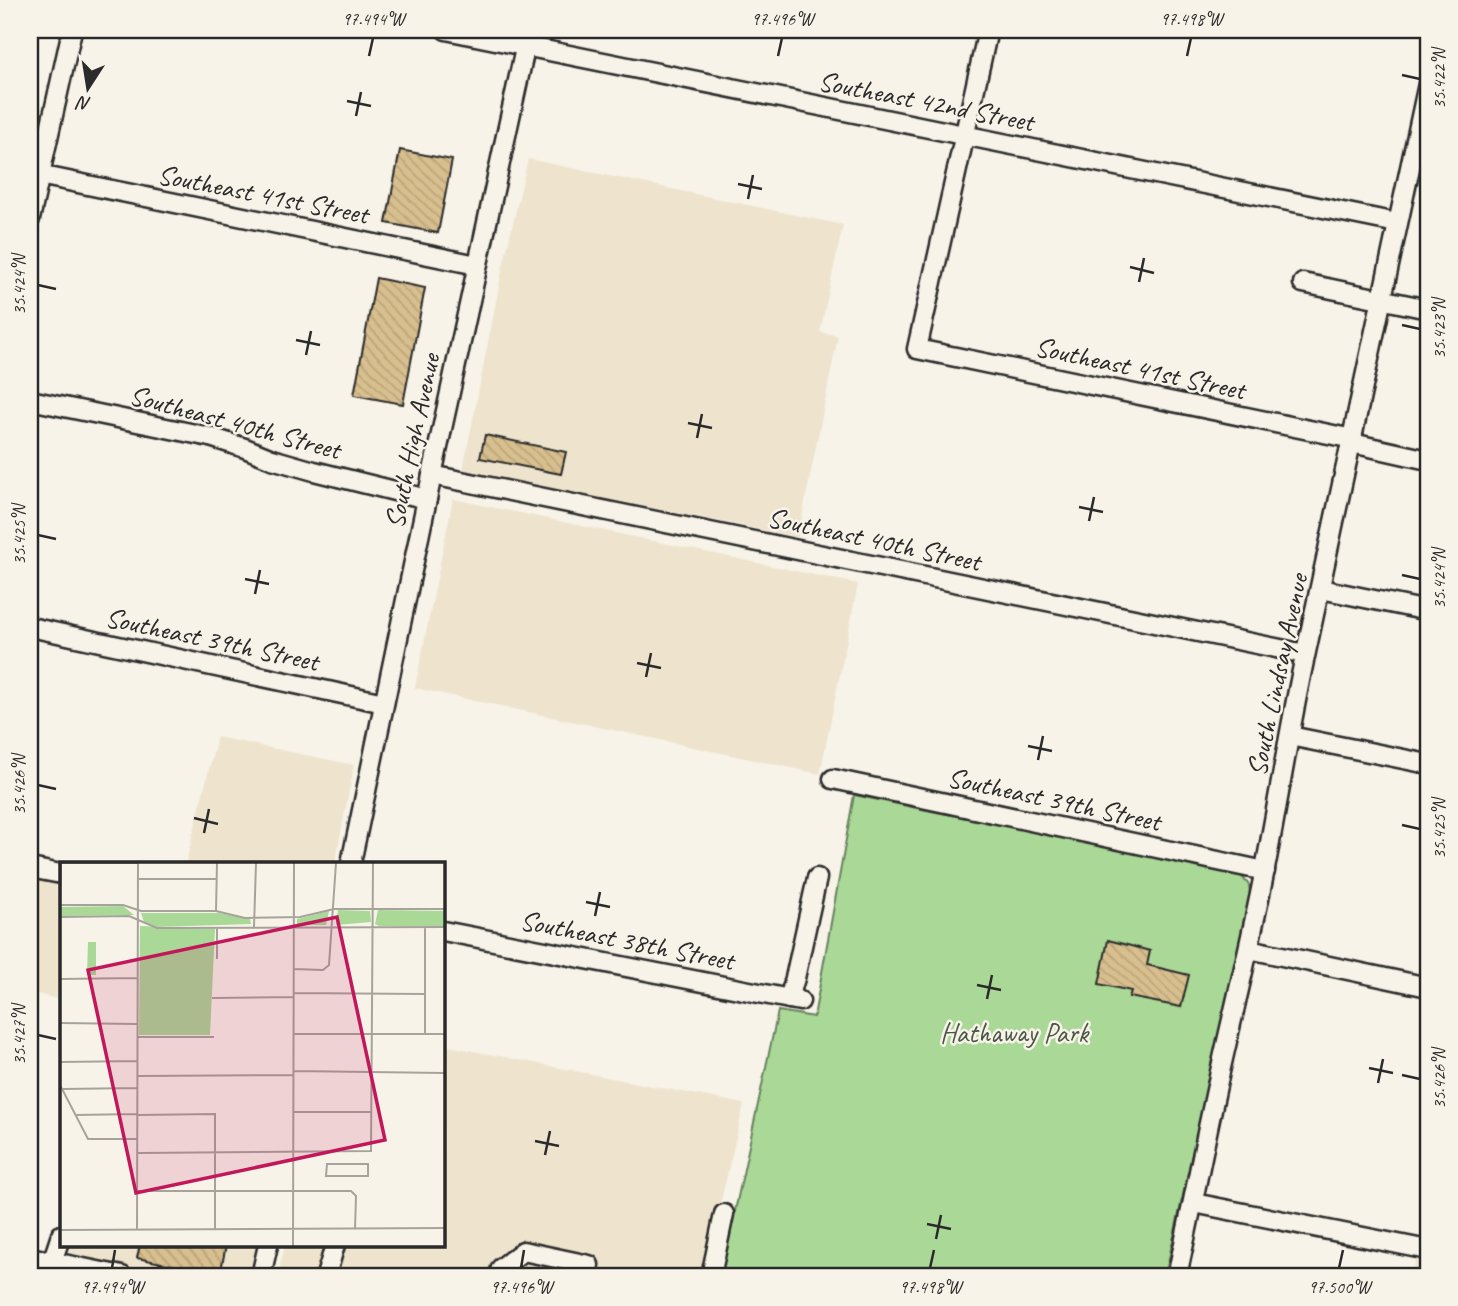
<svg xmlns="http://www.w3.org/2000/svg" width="1458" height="1306" font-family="Caveat,sans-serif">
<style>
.built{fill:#eee3cd}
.park{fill:#a9d897;stroke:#6a8261;stroke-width:2}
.building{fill:url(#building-back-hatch);stroke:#2b2b2b;stroke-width:2}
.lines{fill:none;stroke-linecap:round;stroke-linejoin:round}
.minor-casing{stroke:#2b2b2b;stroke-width:23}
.minor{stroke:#f7f3e8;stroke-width:18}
.ticks{fill:none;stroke:#2b2b2b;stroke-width:2.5}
.labels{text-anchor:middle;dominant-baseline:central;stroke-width:5;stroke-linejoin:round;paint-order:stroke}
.street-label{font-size:28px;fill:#2b2b2b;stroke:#f7f3e8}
.park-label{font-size:28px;fill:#4a5646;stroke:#f7f3e8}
.inset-road{fill:none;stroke:#a5a39c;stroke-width:2}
.view{fill:#c2185b;fill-opacity:0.15;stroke:#c2185b;stroke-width:3.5}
.inset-edge{fill:none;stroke:#2b2b2b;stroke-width:3.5}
.neatline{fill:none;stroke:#2b2b2b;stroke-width:2.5}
.ticks-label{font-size:18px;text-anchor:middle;fill:#2b2b2b}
</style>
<defs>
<pattern id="building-back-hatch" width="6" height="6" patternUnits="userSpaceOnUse" patternTransform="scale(1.75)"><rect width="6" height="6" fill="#d8bf8e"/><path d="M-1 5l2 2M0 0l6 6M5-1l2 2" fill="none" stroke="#baa47b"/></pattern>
</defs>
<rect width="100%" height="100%" fill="#f7f3e8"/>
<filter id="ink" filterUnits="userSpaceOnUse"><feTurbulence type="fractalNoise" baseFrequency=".0143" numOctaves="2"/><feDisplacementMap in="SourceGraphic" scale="14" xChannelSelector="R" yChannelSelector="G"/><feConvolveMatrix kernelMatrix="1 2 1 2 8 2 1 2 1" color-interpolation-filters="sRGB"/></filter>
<g filter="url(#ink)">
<g class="built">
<polygon points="528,159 843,225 820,332 838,336 798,537 463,470 503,266"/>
<polygon points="453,499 858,584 820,774 415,688"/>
<polygon points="217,737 354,765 335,863 186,863"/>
<polygon points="34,857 61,863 61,1000 30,992 30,875"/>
<polygon points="443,1045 744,1104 703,1276 278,1276 285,1245 443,1245"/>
<polygon points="66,1245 257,1245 251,1276 160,1276 99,1265 75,1258 66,1247"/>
<polygon points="1416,1259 1428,1262 1428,1276 1412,1276"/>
</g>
<polygon class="park" points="854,795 936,812 1025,828 1238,872 1249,885 1250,895 1165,1276 721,1276 778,1011 814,1017"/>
<g class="building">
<polygon points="400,150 452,160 438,233 386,223"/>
<polygon points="376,278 425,288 403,404 354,395"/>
<polygon points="485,435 566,452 561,474 480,458"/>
<polygon points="1108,940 1150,951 1147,965 1189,975 1181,1007 1129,997 1131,991 1099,984"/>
<polygon points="140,1245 226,1245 220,1275 137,1258"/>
</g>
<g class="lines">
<defs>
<g id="minor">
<polyline points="446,30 1397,223"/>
<polyline points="988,30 917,349 1353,439"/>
<polyline points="39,175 477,265"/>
<polyline points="30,219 72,30"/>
<polyline points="1303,283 1428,309"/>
<polyline points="30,400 210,437 245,448 272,459 314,471 427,499"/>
<polyline points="1352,443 1428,460"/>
<polyline points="432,475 1305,654"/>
<polyline points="1321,589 1428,611"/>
<polyline points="30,627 384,703"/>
<polyline points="1290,736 1428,764"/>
<polyline points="833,779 1265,871"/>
<polyline points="351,863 432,475 529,30"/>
<polyline points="30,868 61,874"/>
<polyline points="443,931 800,1001"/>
<polyline points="1249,949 1428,987"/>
<polyline points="789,999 795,978 817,878"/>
<polyline points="1194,1203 1428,1250"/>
<polyline points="30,1257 122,1276"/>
<polyline points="45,1276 52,1262 61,1235"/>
<polyline points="261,1276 268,1245"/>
<polyline points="326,1276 335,1245"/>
<polyline points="499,1276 501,1268 523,1251 589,1265 587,1276"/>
<polyline points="711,1276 724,1214"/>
<path d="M1177,1276C1192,1208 1205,1140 1220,1072C1235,1005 1252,937 1265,869C1279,797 1290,724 1306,652C1348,463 1386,273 1428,84"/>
</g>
</defs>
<use href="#minor" class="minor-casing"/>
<use href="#minor" class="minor"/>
</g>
</g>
<path class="ticks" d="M369,56L373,38M778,56L782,38M1187,56L1191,38M1402,75L1420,79M347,101L371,106M356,116L361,92M738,184L762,189M748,199L753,175M1130,267L1154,273M1139,282L1144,258M38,285L56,289M1402,325L1420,329M296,340L320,345M306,355L311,331M688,423L712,428M697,438L702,414M1079,507L1103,512M1089,521L1094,497M38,535L56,539M1402,575L1420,579M245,579L269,584M255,594L260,570M637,663L661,668M646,677L651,653M1028,746L1052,751M1038,760L1043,736M38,785L56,789M194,818L218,824M1402,825L1420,829M204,833L209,809M586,902L610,907M595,916L600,892M977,985L1001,990M987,999L992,975M38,1035L56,1039M1369,1068L1393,1073M1402,1075L1420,1079M1378,1083L1383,1059M535,1141L559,1146M545,1155L550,1131M927,1224L951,1229M936,1239L941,1215M112,1268L115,1250M521,1268L524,1250M930,1268L934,1250M1339,1268L1343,1250"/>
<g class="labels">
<g class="street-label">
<text transform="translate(926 101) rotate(11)">Southeast 42nd Street</text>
<text transform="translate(263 194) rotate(11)">Southeast 41st Street</text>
<text transform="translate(1140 368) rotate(12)">Southeast 41st Street</text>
<text transform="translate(235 422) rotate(15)">Southeast 40th Street</text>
<text transform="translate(412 441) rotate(-78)">South High Avenue</text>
<text transform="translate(874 539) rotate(12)">Southeast 40th Street</text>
<text transform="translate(212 639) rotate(12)">Southeast 39th Street</text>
<text transform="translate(1277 675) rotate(-78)">South Lindsay Avenue</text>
<text transform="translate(1054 799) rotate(12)">Southeast 39th Street</text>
<text transform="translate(627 940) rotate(11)">Southeast 38th Street</text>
</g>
<g class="park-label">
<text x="1014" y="1032">Hathaway Park</text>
</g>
</g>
<g transform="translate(60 862)">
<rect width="385" height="385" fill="#f7f3e8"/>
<path d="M63,44L74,53L0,54V45ZM278,48L310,49L311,60L276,63ZM318,48L385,49V64H319L315,62ZM269,49L266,63H237V57ZM81,51H160L190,57L191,62L97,65L84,60Z" fill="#a9d897"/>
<path d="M80,64L155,67L150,173H79ZM28,80H36V113H27Z" fill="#a9d897"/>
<path class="inset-road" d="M0,1H78M78,17H157M0,43H63L81,49H156L185,56L240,55L274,47H385M0,43L1,2M156,49L157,1M0,55L69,54L97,66L385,65M194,65L196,1M157,97V65M234,107L263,108L269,103L276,1M0,117L77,116M233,131L364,132M152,136L233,135M0,161L77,162M234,172H385M365,173V64M77,175H154M0,200L78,199M234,209L385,211M78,214L234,213M0,223L28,277H78M2,227L78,226M234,250H312M15,253L78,252M78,253L155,252V367M78,291L311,289L313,1M267,302H308V314H266ZM77,329H291L296,334L295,367M77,367L78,1M0,368L385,366M233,384L234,1"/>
<path class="view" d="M277,55L325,278L76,331L28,108Z"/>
<rect width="385" height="385" class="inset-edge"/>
</g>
<rect width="1458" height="1306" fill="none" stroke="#f7f3e8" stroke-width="77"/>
<g transform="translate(88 88) rotate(192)" stroke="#f7f3e8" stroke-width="5" paint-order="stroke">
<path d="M0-5L12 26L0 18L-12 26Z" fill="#2b2b2b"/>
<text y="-10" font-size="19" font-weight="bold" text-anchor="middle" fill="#2b2b2b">N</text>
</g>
<rect x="38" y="38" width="1382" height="1230" class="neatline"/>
<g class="ticks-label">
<text x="373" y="25">97.494°W</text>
<text x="782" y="25">97.496°W</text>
<text x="1191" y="25">97.498°W</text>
<text transform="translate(1439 79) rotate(-90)" y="6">35.422°N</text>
<text transform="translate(19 285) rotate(-90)" y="6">35.424°N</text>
<text transform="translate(1439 329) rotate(-90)" y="6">35.423°N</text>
<text transform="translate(19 535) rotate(-90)" y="6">35.425°N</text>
<text transform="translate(1439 579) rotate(-90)" y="6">35.424°N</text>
<text transform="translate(19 785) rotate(-90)" y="6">35.426°N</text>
<text transform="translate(1439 829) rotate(-90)" y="6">35.425°N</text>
<text transform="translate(19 1035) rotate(-90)" y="6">35.427°N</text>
<text transform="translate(1439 1079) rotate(-90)" y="6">35.426°N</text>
<text x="112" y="1293">97.494°W</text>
<text x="521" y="1293">97.496°W</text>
<text x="930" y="1293">97.498°W</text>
<text x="1339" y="1293">97.500°W</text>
</g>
</svg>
